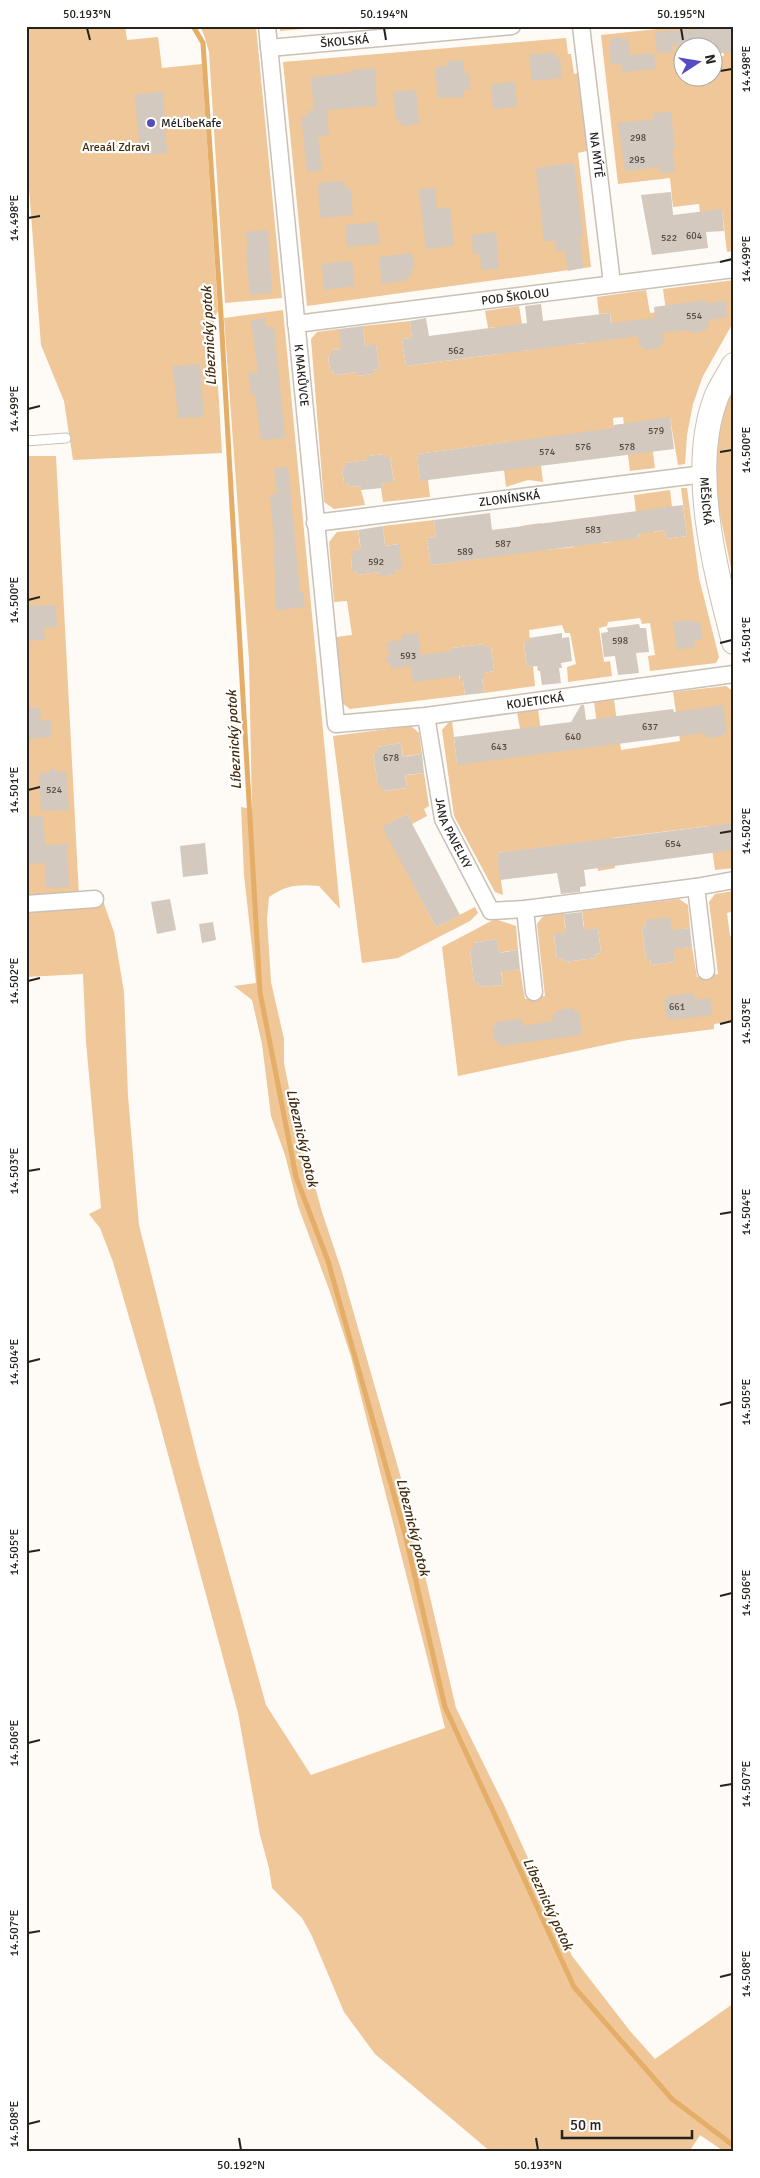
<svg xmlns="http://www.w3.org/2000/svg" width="760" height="2178" font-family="Signika,sans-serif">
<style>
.green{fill:#efc798}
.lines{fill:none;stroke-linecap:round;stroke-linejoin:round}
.stream{stroke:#e4ad68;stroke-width:5}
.building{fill:#d3c9be}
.lane-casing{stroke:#cac0b5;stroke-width:11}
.street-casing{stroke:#cac0b5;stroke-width:19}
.secondary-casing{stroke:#cac0b5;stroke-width:26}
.lane{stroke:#fff;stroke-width:9}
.street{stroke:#fff;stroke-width:16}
.secondary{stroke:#fff;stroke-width:24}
.ticks{fill:none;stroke:#26221e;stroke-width:2}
.poi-dot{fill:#554cc3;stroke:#fff;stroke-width:2}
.labels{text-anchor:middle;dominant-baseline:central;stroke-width:4.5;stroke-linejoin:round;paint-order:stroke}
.number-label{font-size:10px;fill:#514c46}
.street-label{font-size:12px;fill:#26221e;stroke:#fff}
.poi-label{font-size:12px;fill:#26221e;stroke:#fff;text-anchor:start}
.park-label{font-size:12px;fill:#422c0d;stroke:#fff}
.water-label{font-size:14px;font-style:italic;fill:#422b0c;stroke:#fff}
.neatline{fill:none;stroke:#26221e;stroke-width:2}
.ticks-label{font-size:12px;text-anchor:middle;fill:#26221e}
</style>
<rect width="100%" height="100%" fill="#fefaf6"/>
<g class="green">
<polygon points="26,26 125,26 127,40 158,37 162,68 202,64 218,311 214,318 222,453 73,460 64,401 41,345 26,149"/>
<polygon points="200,26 256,26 282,298 225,303 209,52 204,35"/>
<polygon points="280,26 336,26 280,31"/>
<polygon points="685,26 697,26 699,47 682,48 682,78 712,78 713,57 724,56 723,51 734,51 734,251 727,252 722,210 700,212 699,204 673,207 670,178 618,184 601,35"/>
<polygon points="566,38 568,54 571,54 574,74 581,72 591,150 578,153 591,267 307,306 283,62"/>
<polygon points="734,280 734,321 703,376 693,404 687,435 685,464 678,465 670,418 649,421 655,468 630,471 623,417 613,418 614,429 541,465 543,482 528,480 506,487 504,470 510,442 417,454 420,480 428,480 430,497 383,502 381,488 383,487 382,483 394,481 390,457 384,457 383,454 368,456 368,460 346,463 346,467 342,468 344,483 348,483 349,487 360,486 365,505 334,509 324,502 311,339 317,332 339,329 342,349 331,350 331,355 328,356 330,371 333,370 334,375 357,372 357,376 373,374 373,370 379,369 376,345 365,346 363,326 410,321 412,338 402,339 406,366 499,354 496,327 488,328 485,311 519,306 522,324 520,351 530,350 530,348 586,343 586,341 614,339 610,313 599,314 597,297 646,290 650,313 666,311 663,289"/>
<path d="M283,310L340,909L319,886C299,884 286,885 269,897L267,919L271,982L284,1039V1063L291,1098L322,1212L342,1272L407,1499L456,1708L505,1807L572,1956L630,2031L655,2059L734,2003V2152H725L700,2135L689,2152H491L375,2054L344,2012L312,1936L302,1918L272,1888L269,1868L260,1835L238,1713L156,1410L113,1262L100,1228L89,1214L101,1208L86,1042L83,974L26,977V908L103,901L114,932L124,992L128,1096L139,1225L199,1464L266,1705L311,1775L445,1728L351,1357L330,1292L298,1206L285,1155L271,1116L262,1044L252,1000L234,986L256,983L244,875L241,807L252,809L249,660L224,318Z"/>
<polygon points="731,396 734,400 734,583 712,475 721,406"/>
<polygon points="26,456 56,456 79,896 26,899"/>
<polygon points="681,488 687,488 699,578 719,657 716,663 650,671 648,656 655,655 650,623 642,624 640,618 608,622 607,626 599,628 604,662 610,661 612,676 568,682 567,667 576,664 570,633 565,633 562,625 529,630 530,642 524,643 527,667 533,666 535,686 484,693 482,678 484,673 494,671 491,647 484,647 484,644 452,648 460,680 463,680 465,695 350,709 342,703 336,637 352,635 347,601 334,602 329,542 337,532 358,530 360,545 363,549 354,550 354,555 351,555 352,570 356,570 357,575 380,572 380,575 396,574 398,544 385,546 383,526 434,520 436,537 427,538 431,565 525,552 521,526 541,523 545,550 574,547 574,545 593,544 601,541 602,543 611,542 611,540 639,538 634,495 670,490 672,507 653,532 665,530 666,539 687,536"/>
<polygon points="726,686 734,692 734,868 715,870 709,826 612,838 615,868 598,871 595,841 497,853 503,895 495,892 454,816 442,730 450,721 452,720 457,764 505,758 520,729 517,712 538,710 544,753 600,746 594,702 614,700 621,750 680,741 673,692"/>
<polygon points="411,726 419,733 422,754 406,756 406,759 404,760 401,743 377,747 377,753 373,754 378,785 381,785 383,791 407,788 405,773 408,775 424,773 429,806 424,809 427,816 412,824 407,814 383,827 436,927 475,907 478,913 470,921 398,958 362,963 333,736"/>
<polygon points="734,891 734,911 727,913 730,936 734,936 734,1021 714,1024 714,1029 628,1040 458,1076 442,947 495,919 516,926 518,950 502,952 499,955 497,939 473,943 473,949 470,950 474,982 478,982 479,987 503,985 501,969 505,971 520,969 525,999 545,996 537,924 544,915 564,913 565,928 569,933 554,935 557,959 563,958 564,962 596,958 595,954 601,953 598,928 581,931 584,926 582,911 679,899 688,905 690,928 675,930 675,933 645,920 646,926 642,927 646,959 650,959 651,965 675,962 673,946 678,948 692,947 697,977 718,974 709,902 715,894"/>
</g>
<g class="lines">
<polyline class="stream" points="193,26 203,43 221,316 260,992 296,1177 328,1261 405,1534 445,1707 574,1987 672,2099 734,2146"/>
</g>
<g class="building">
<polygon points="734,27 734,52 712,54 712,48 699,48 699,43 672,46 673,52 657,53 655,32"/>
<polygon points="614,37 621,37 623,40 628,39 630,55 654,53 656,69 622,72 621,64 611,65 609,43"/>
<polygon points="554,52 555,58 560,57 562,78 532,81 529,55"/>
<polygon points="463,60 464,73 469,73 471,89 463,90 464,97 438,98 435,67 447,66 447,61"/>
<polygon points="375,68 377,106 327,110 329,135 318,136 322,171 307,172 301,116 308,116 307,111 314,110 311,77 345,74 345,73 351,72 351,70"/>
<polygon points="515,82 517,107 493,109 491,84"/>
<polygon points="416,90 419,124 401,126 400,120 396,120 393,92"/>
<polygon points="163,92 167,153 140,155 135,94"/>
<polygon points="671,112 675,150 672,151 675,172 660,173 659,167 625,171 618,123 654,119 653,113"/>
<polygon points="574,163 583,236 580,237 583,268 568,271 565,251 557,252 555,241 544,241 536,168"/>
<polygon points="344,181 345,189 351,189 353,215 320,218 318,183"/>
<polygon points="435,188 437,209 450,207 454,246 426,249 419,189"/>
<polygon points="671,192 673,215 722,209 724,231 706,232 708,248 652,255 641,195"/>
<polygon points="377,222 380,244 347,247 345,225"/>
<polygon points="268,230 272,293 250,295 246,252 248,252 246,232"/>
<polygon points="496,232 499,269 481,270 480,254 473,254 472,235"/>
<polygon points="412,253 415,268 411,269 412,276 407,277 408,280 382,284 379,257"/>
<polygon points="352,261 355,286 324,290 322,264"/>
<polygon points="706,300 706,303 726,301 727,317 708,320 709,327 706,328 706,331 690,333 689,330 662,333 664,344 660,344 660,348 644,350 643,346 640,347 638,336 406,366 402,339 412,338 410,321 426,318 429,336 527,323 525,306 541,304 543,321 610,313 611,323 655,318 654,307"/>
<polygon points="265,318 266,327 274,326 285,438 261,440 255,394 251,395 248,373 258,372 251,320"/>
<polygon points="363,326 365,346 376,344 379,369 373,370 374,374 357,376 357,372 334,375 333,370 330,371 328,355 331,355 331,350 341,349 339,329"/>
<polygon points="200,364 204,417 178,418 173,366"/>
<polygon points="670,417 674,449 420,481 417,454 614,428 614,425"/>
<polygon points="384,454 384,457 390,457 394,482 382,483 383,488 361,490 360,486 349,487 348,483 344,483 342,468 346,467 345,463 368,460 367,456"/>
<polygon points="288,467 300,592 303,592 305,607 276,610 274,551 275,551 270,495 277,494 274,468"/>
<polygon points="683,505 687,536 666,539 665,530 638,534 639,538 431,565 427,538 436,537 434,520 490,513 492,530"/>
<polygon points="383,526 385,546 399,544 402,569 396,570 396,574 380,576 380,572 357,575 356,570 352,571 351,555 354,555 354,550 361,549 358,530"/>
<polygon points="56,605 57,627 44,628 45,640 26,641 26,606"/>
<polygon points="691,620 691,623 700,622 703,639 694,640 695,647 677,650 673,622"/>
<polygon points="639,624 640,628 646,628 649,652 636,653 639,673 618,675 615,656 604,657 601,633 608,632 607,628"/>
<polygon points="418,633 421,655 452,651 452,648 484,644 484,647 491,647 494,671 484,673 484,678 482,678 484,693 465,695 463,680 460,681 460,676 413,682 411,666 391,669 390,663 385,660 389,656 387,642 402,640 401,635"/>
<polygon points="562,633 562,638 569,637 572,661 561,663 562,668 559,668 561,683 542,685 540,671 538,671 537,666 527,667 524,642 530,642 529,638"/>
<polygon points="581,705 584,705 586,720 673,709 674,712 723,705 727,732 723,732 723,736 707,738 706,735 703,735 702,733 457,765 454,737 571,722"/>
<polygon points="26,708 40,708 41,721 51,720 52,737 26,739"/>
<polygon points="401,743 403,757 422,754 424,773 405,775 407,788 382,791 381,785 378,786 373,753 377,753 377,747"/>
<polygon points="53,768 57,772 66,771 69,810 41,811 39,773 48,772"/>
<polygon points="407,814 460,915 436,927 382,827"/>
<polygon points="43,816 45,845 67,844 69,887 46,888 45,863 26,864 26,817"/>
<polygon points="734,823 734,850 584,870 586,886 580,887 580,892 561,894 557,873 500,880 497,853"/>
<polygon points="205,843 208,874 183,877 180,846"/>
<polygon points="170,899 176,930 157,934 151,902"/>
<polygon points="582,912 584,930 598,928 601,953 595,954 596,958 564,962 563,958 557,959 554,934 566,933 564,914"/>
<polygon points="670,917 672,930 690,928 692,947 674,949 675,962 651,965 650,959 646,959 642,927 646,926 645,920"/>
<polygon points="213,922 216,940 202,943 199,924"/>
<polygon points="497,939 499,953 518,950 520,969 501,972 503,985 479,987 478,982 474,982 470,949 473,949 473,943"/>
<polygon points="694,993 695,1000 710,998 712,1015 671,1020 670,1017 666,1017 664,1000 668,1000 668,996"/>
<polygon points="574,1008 574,1012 579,1011 582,1035 499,1046 498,1042 495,1043 492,1026 496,1026 496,1022 522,1019 523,1026 553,1021 552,1015 557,1014 557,1010"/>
</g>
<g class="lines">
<defs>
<polyline id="lane" points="26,441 66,438"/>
<g id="street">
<path id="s1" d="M267,26L336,724L426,716L734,674"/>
<path id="s2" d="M581,26L612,283"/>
<path id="s3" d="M269,48L512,26"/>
<path id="s4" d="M296,324L734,269"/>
<path id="s5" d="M315,523L704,474"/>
<path id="s6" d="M426,716L443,819L491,911L525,909L696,887L734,880"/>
<polyline points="696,887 706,971"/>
<polyline points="26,904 95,899"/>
<polyline points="525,909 534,992"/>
</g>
<g id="secondary">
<path id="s7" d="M734,365C728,375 722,385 717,395C688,467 715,569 734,642"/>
</g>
</defs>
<use href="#lane" class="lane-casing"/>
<use href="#street" class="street-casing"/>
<use href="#secondary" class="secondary-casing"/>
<use href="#lane" class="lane"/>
<use href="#street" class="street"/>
<use href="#secondary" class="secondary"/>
</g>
<path class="ticks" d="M87,28L90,40M384,28L386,40M681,28L683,40M720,71L732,69M28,218L40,216M720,262L732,259M28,409L40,406M720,452L732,450M28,600L40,597M720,643L732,640M28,790L40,787M720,833L732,831M28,981L40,978M720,1024L732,1021M28,1171L40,1169M720,1214L732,1212M28,1362L40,1359M720,1405L732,1402M28,1552L40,1550M720,1596L732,1593M28,1743L40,1740M720,1786L732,1784M28,1933L40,1931M720,1977L732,1974M28,2124L40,2121M239,2138L241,2150M536,2138L538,2150"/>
<circle class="poi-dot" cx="151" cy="123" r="5"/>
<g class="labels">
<g class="number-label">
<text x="638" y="138">298</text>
<text x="637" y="160">295</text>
<text x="694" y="236">604</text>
<text x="669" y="238">522</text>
<text x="694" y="316">554</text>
<text x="456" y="351">562</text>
<text x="656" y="431">579</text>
<text x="583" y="447">576</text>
<text x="627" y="447">578</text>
<text x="547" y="452">574</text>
<text x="593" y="530">583</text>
<text x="503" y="544">587</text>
<text x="465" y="552">589</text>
<text x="376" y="562">592</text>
<text x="620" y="641">598</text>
<text x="408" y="656">593</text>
<text x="650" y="727">637</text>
<text x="573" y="737">640</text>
<text x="499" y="747">643</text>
<text x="391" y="758">678</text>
<text x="54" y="790">524</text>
<text x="673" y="844">654</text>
<text x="677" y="1007">661</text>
</g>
<g class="street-label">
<text stroke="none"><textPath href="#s3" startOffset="76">ŠKOLSKÁ</textPath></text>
<text stroke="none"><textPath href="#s2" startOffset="130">NA MÝTĚ</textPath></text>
<text stroke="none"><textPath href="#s4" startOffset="221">POD ŠKOLOU</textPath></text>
<text stroke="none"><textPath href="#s1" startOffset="351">K MAKŮVCE</textPath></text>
<text stroke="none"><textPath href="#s5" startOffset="196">ZLONÍNSKÁ</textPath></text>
<text stroke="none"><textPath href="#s7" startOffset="142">MĚŠICKÁ</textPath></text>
<text stroke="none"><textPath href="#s1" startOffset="902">KOJETICKÁ</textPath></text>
<text stroke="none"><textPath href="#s6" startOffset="121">JANA PAVELKY</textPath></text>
</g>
<g class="poi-label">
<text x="161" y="123">MéLíbeKafe</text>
</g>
<g class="park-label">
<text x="116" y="147">Areaál Zdravi</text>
</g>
<g class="water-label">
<text transform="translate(209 336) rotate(-93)">Líbeznický potok</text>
<text transform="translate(234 740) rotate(-93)">Líbeznický potok</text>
<text transform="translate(302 1138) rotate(77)">Líbeznický potok</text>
<text transform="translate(413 1527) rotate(76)">Líbeznický potok</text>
<text transform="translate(548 1904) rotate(65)">Líbeznický potok</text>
</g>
</g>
<rect width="760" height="2178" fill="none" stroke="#ffffff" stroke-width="55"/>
<g transform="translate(698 62) rotate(78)"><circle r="24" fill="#ffffff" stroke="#a8a7a5"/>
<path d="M0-4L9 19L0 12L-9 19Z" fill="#554cc3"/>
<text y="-8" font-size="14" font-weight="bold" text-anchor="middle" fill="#26221e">N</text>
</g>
<path d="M562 2130v8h130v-8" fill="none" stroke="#26221e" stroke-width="2.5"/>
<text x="570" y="2130" font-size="15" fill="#26221e" stroke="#ffffff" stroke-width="4" paint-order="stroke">50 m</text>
<rect x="28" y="28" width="704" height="2122" class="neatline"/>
<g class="ticks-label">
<text x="87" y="18">50.193°N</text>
<text x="384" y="18">50.194°N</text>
<text x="681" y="18">50.195°N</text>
<text transform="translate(746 69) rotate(-90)" y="4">14.498°E</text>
<text transform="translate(14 218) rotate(-90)" y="4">14.498°E</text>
<text transform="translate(746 259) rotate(-90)" y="4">14.499°E</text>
<text transform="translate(14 409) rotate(-90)" y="4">14.499°E</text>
<text transform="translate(746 450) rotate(-90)" y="4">14.500°E</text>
<text transform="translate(14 600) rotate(-90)" y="4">14.500°E</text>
<text transform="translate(746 640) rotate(-90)" y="4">14.501°E</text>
<text transform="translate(14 790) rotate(-90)" y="4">14.501°E</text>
<text transform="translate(746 831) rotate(-90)" y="4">14.502°E</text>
<text transform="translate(14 981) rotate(-90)" y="4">14.502°E</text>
<text transform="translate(746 1021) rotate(-90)" y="4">14.503°E</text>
<text transform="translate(14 1171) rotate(-90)" y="4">14.503°E</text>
<text transform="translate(746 1212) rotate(-90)" y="4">14.504°E</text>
<text transform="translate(14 1362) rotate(-90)" y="4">14.504°E</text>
<text transform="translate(746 1402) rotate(-90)" y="4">14.505°E</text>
<text transform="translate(14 1552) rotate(-90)" y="4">14.505°E</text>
<text transform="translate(746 1593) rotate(-90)" y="4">14.506°E</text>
<text transform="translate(14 1743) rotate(-90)" y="4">14.506°E</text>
<text transform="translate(746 1784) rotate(-90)" y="4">14.507°E</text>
<text transform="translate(14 1933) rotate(-90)" y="4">14.507°E</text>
<text transform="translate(746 1974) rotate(-90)" y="4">14.508°E</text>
<text transform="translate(14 2124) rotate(-90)" y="4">14.508°E</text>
<text x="241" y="2169">50.192°N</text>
<text x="538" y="2169">50.193°N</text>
</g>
</svg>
